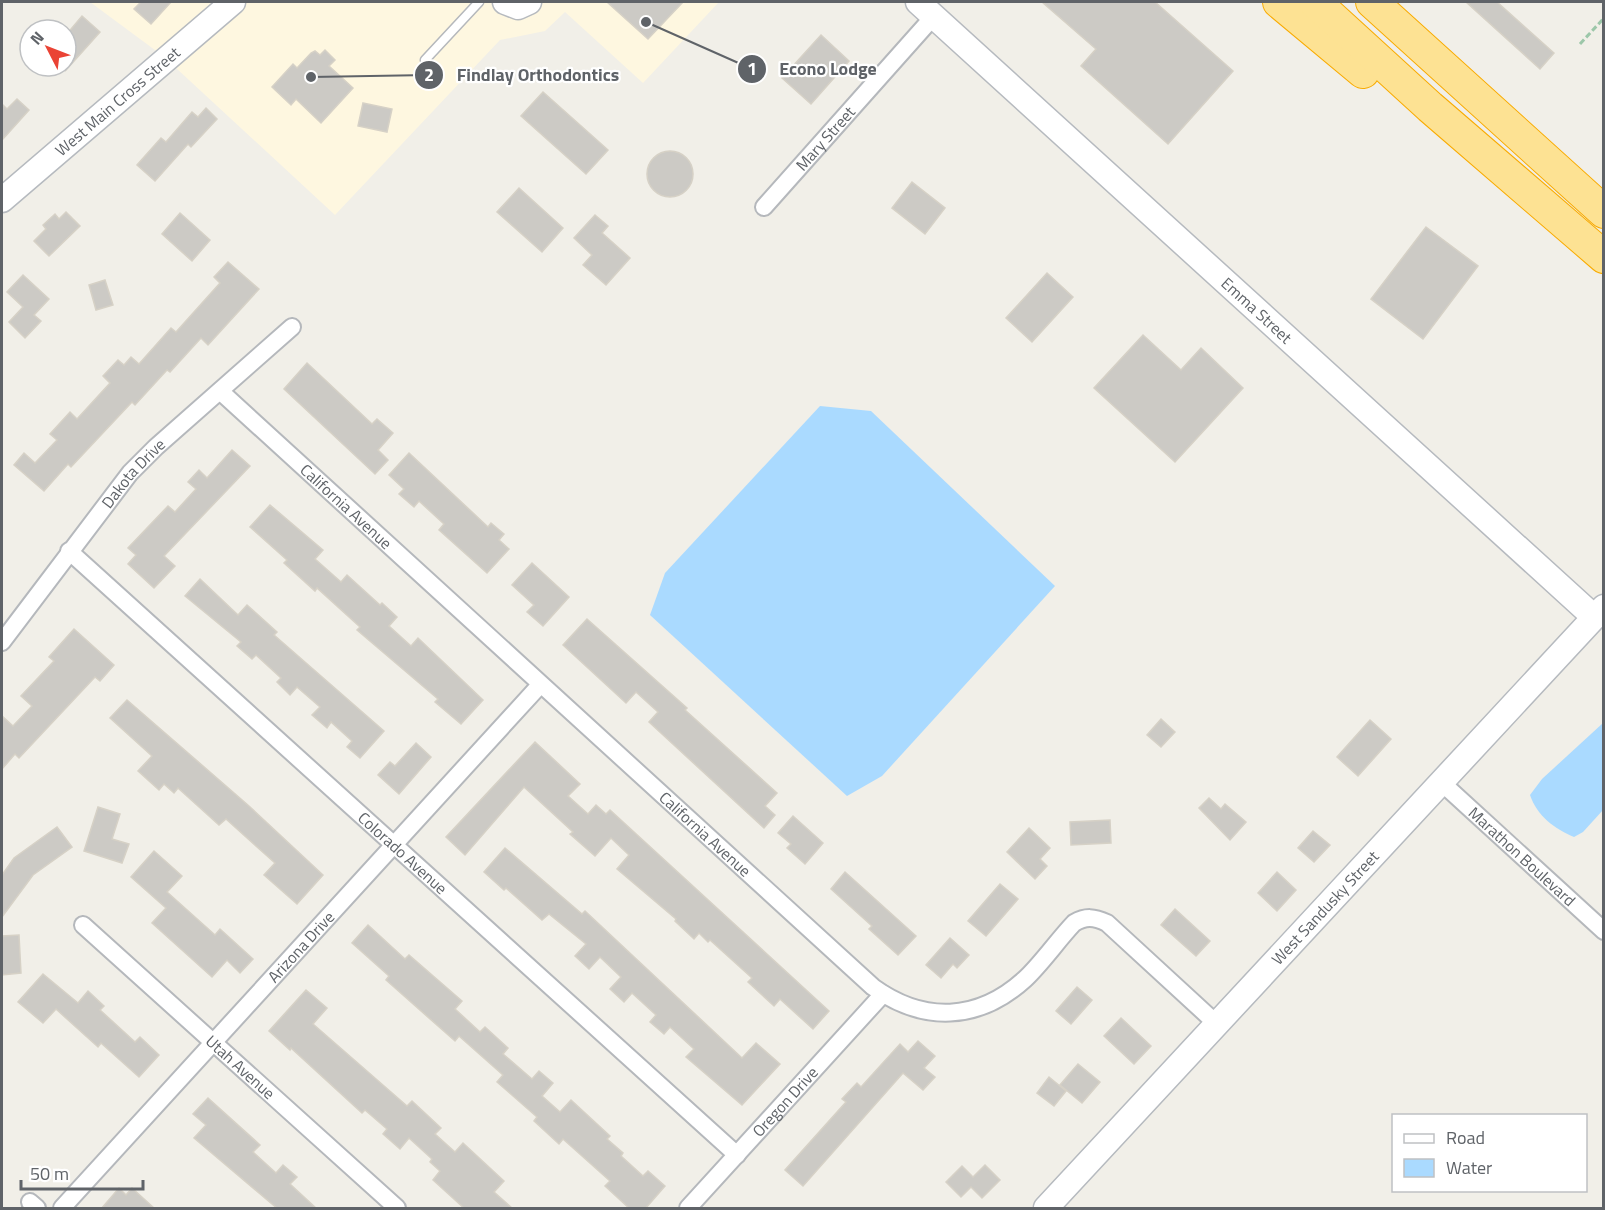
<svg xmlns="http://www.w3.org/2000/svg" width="1605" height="1210" font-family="'Titillium Web',sans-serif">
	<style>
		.commercial { fill: #fef7e0 }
		.water { fill: #aadaff }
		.building { fill: #cccac5; stroke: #d6d1c6; stroke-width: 1.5 }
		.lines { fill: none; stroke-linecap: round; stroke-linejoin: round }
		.lane-casing { stroke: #b5b8bc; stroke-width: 11 }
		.street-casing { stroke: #b5b8bc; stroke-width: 20 }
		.secondary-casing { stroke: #b6babf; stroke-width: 27 }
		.highway-casing { stroke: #f9ab00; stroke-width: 34 }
		.path { stroke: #9cc7a9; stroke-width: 3; stroke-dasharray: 6 3; stroke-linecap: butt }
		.lane { stroke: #fff; stroke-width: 8 }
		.street { stroke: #fff; stroke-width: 16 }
		.secondary { stroke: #fff; stroke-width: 24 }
		.highway { stroke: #fde293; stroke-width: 32 }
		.labels { text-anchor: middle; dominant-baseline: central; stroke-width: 4.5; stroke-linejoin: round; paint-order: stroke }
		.street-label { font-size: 16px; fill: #5f6368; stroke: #fff }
		.leader { fill: none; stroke: #5f6368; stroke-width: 2 }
		.callout-dot { fill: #5f6368; stroke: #fff; stroke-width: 2 }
		.mark-label { font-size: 18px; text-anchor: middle; font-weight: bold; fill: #fff }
		.callout-label { font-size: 18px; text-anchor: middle; font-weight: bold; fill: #5f6368; stroke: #fff; stroke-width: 4.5; stroke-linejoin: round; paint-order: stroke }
	</style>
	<rect width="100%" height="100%" fill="#f1efe8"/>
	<polygon class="commercial" points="90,2 719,2 643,83 565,12 545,31 500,40 335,215 163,56"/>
	<g class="water">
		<polygon points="820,406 871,411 1055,586 882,776 847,796 650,615 665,573"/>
		<path d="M1603,723V810L1583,832L1574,837C1555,829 1537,816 1530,795L1542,779Z"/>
	</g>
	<g class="building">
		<polygon points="141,2 171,2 151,24 134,9"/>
		<polygon points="607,2 683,2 648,39"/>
		<polygon points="1042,2 1155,2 1233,71 1168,144 1081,66 1096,49"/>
		<polygon points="1466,2 1497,2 1554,53 1540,69"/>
		<polygon points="82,16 100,32 66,70 66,35"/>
		<polygon points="821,35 849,61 811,104 782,78"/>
		<polygon points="325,50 335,60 329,66 353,88 321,123 296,99 291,105 272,87 293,64 297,68 311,53 315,51 320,55"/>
		<polygon points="543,92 608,150 586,174 521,116"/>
		<polygon points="17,99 29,110 2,140 2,104 7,109"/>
		<polygon points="363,103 392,109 387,132 358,126"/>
		<polygon points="206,108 217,119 191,147 188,144 155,181 137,165 161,138 166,142 192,112 198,117"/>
		<circle cx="670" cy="174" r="23"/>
		<polygon points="912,182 945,208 925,234 892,208"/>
		<polygon points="519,188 563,228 542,252 497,212"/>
		<polygon points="66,212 80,226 49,256 34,241 46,229 43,225 55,214 59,219"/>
		<polygon points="180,213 210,240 192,261 162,234"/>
		<polygon points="595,215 608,226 602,233 630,258 606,285 583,265 592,255 574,238"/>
		<polygon points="1426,227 1478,266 1423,339 1371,299"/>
		<polygon points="228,262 259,289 208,345 201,338 170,372 167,370 135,405 132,402 71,467 68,464 44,491 14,465 24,453 35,463 57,440 50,434 70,412 77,419 110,383 103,376 118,360 124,365 131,357 139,364 171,328 176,332 220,283 214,277"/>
		<polygon points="1047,273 1073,297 1032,342 1006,318"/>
		<polygon points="23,275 49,299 34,315 41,321 25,338 9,322 23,307 7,292"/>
		<polygon points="105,280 113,305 96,310 89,285"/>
		<polygon points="1143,335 1181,370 1201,348 1243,388 1175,462 1094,388"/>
		<polygon points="307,363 372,424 377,419 393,433 378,450 388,460 375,474 284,389"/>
		<polygon points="232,450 250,466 164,556 175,566 154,588 128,564 136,555 128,548 168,506 175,512 196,489 188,482 199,470 207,478"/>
		<polygon points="409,453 488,527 491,523 504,534 499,540 509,549 487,573 439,530 444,524 419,501 414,507 399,494 404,489 389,475"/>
		<polygon points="270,505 323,550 315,559 341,582 347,575 380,605 382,603 397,617 389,626 411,646 418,638 483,700 461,724 435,702 438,699 357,630 360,627 317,588 315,591 284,563 287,560 250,527"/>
		<polygon points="532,563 569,597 543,626 527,612 534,605 512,585"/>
		<polygon points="200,579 238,615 247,605 277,632 274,635 384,731 360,758 347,747 352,741 331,722 327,728 312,715 320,707 297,687 290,695 277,682 281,678 256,655 252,659 237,646 241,642 185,596"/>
		<polygon points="587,619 687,708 685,710 777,793 765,806 775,815 764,828 649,722 658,712 636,692 626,703 563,645"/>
		<polygon points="74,629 114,665 100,681 95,677 19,758 15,754 2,769 2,716 13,726 32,706 21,696 54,661 49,657"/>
		<polygon points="127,700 249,806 323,875 297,904 264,875 275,863 226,819 219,825 178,788 174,793 164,784 159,790 138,771 152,756 110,718"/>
		<polygon points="1161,719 1175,732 1161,747 1147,735"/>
		<polygon points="1370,720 1391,739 1358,776 1337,757"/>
		<polygon points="535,742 580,784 568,796 588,814 596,805 606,814 610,810 829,1011 813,1029 780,999 774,1006 748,982 752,978 710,940 708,942 699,933 694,939 675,921 676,919 617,869 629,855 611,838 595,856 570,834 573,832 524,787 465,855 446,837"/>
		<polygon points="416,743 431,757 399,794 378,775 390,762 395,766"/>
		<polygon points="1209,798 1221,809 1225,804 1246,822 1230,840 1199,808"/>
		<polygon points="98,807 120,814 112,839 129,844 122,863 84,851"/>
		<polygon points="793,816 823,843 805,864 787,848 791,844 778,833"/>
		<polygon points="1110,820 1111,843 1071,845 1070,822"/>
		<polygon points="57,827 72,847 33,875 2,917 2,875 14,858"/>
		<polygon points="1029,828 1050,848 1040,859 1047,866 1035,879 1007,852"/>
		<polygon points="1313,831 1330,845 1314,862 1298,848"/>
		<polygon points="505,848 582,914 585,911 742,1058 756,1043 780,1064 742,1105 686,1057 694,1049 670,1027 664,1034 650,1022 656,1015 632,993 624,1002 610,989 621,977 600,957 589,969 575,956 586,944 549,914 542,920 506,888 504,890 484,872"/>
		<polygon points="154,851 182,876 167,892 215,935 220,929 253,959 240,973 227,960 212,977 152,923 166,908 131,877"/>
		<polygon points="845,872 916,936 898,955 869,929 872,926 831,889"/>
		<polygon points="1277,872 1296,890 1277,911 1258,893"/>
		<polygon points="1000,884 1018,899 986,936 968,921"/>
		<polygon points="1175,909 1210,941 1196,956 1161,925"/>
		<polygon points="368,925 405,959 409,955 462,1001 455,1009 480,1032 485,1027 508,1048 503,1054 532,1079 539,1071 553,1083 542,1096 560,1112 571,1100 610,1136 607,1139 623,1153 621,1156 643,1176 648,1171 665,1186 645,1209 630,1209 605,1186 610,1181 563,1139 559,1144 534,1121 537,1117 497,1082 503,1075 459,1036 455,1041 386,980 389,976 352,943"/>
		<polygon points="19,935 21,973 2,975 2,936"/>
		<polygon points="950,938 969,955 957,968 953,964 941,978 926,965"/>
		<polygon points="43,974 78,1003 88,991 104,1006 100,1010 135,1042 140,1037 159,1055 139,1077 101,1043 98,1047 56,1009 43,1023 18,1002"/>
		<polygon points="1077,987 1092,1000 1071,1024 1056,1011"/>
		<polygon points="306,990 327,1008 313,1024 407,1106 412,1101 441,1128 435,1134 455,1152 463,1143 504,1181 494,1192 513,1209 465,1209 433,1180 440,1171 430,1162 432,1159 409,1138 400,1149 383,1134 387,1129 365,1110 362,1113 291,1048 290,1050 269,1031"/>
		<polygon points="1121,1018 1151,1046 1134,1064 1104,1036"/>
		<polygon points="918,1041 935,1056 924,1068 935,1077 923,1090 903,1073 803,1186 785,1170 846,1102 842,1099 857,1083 861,1087 900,1044 908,1052"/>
		<polygon points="1078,1064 1100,1082 1082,1103 1060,1085"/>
		<polygon points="1049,1077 1066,1091 1054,1106 1037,1093"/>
		<polygon points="208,1098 260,1145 253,1152 276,1173 283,1165 297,1177 290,1184 317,1209 278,1209 194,1138 206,1125 193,1114"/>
		<polygon points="985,1165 1000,1180 982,1198 971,1187 961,1197 946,1182 962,1166 973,1177"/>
		<polygon points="119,1188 126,1195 132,1188 155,1209 101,1209"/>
	</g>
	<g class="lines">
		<g class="lane-casing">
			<polyline id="lane" points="425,60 479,2"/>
		</g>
		<g class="street-casing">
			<g id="street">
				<path id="s1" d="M764,207L934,16"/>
				<path id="s2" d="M220,391L873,987C923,1023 978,1022 1025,979C1042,963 1057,941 1074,923C1086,916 1094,917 1107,923L1218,1025"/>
				<path id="s3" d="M69,551L737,1155"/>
				<path id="s4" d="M2,642L130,473L156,447L292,327"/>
				<path id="s5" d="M1441,782L1604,931"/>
				<path id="s6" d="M83,925L397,1208"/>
				<polyline points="30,1202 37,1208"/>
				<path id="s7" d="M62,1208L540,685"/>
				<path id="s8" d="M688,1208L883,994"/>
			</g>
		</g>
		<g class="secondary-casing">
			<g id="secondary">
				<polyline points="505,2 518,7 529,2"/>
				<path id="s9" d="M918,2L1594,617"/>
				<path id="s10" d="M2,200L233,2"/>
				<path id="s11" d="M1046,1208L1604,607"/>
			</g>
		</g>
		<g class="highway-casing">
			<g id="highway">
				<polyline points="1279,2 1363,72"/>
				<polyline points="1315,2 1430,107 1604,257"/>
				<polyline points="1372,2 1604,212"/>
			</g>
		</g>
		<polyline class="path" points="1580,44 1604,18"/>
		<use href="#lane" class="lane"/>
		<use href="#street" class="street"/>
		<use href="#secondary" class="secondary"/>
		<use href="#highway" class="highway"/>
	</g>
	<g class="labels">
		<g class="street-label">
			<text stroke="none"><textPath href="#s10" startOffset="152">West Main Cross Street</textPath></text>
			<text stroke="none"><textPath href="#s1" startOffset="92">Mary Street</textPath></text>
			<text stroke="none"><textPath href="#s9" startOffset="458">Emma Street</textPath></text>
			<text stroke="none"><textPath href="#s4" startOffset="214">Dakota Drive</textPath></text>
			<text stroke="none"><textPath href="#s2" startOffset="171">California Avenue</textPath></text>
			<text stroke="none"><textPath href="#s2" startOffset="657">California Avenue</textPath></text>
			<text stroke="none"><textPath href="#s3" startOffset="450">Colorado Avenue</textPath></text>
			<text stroke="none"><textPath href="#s5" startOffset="110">Marathon Boulevard</textPath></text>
			<text stroke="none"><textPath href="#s11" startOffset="410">West Sandusky Street</textPath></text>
			<text stroke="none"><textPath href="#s7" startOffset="354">Arizona Drive</textPath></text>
			<text stroke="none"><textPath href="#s6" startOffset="212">Utah Avenue</textPath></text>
			<text stroke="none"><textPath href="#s8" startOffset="144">Oregon Drive</textPath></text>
		</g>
	</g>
	<path class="leader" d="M646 22L752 69M311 77L429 75"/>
	<g class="callout-dot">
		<circle cx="646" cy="22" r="6"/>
		<circle cx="311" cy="77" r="6"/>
		<circle cx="752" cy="69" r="15"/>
		<circle cx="429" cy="75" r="15"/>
	</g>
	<g class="mark-label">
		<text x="752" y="75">1</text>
		<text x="429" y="81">2</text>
	</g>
	<g class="callout-label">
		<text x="828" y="75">Econo Lodge</text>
		<text x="538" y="81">Findlay Orthodontics</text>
	</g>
	<rect width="1605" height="1210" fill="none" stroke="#5f6368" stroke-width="6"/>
	<rect x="1392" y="1114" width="195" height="78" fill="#ffffff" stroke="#bfc1c3" stroke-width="1.5"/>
	<rect x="1404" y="1134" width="30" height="9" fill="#ffffff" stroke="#bfc1c3" stroke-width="1.5"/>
	<text x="1446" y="1144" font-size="18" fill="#5f6368">Road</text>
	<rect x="1404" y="1159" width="30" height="18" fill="#aadaff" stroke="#bfc1c3" stroke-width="1.5"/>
	<text x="1446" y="1174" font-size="18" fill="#5f6368">Water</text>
	<g transform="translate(48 48) rotate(312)"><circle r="28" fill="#ffffff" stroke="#bfc1c3" stroke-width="1.5"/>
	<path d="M0-4.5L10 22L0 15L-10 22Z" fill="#ea4335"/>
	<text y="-9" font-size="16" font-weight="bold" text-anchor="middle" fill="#5f6368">N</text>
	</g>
	<path d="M21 1180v9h122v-9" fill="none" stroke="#5f6368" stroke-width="3"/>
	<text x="30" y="1180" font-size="18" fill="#5f6368" stroke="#ffffff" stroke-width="4.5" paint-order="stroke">50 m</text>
</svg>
